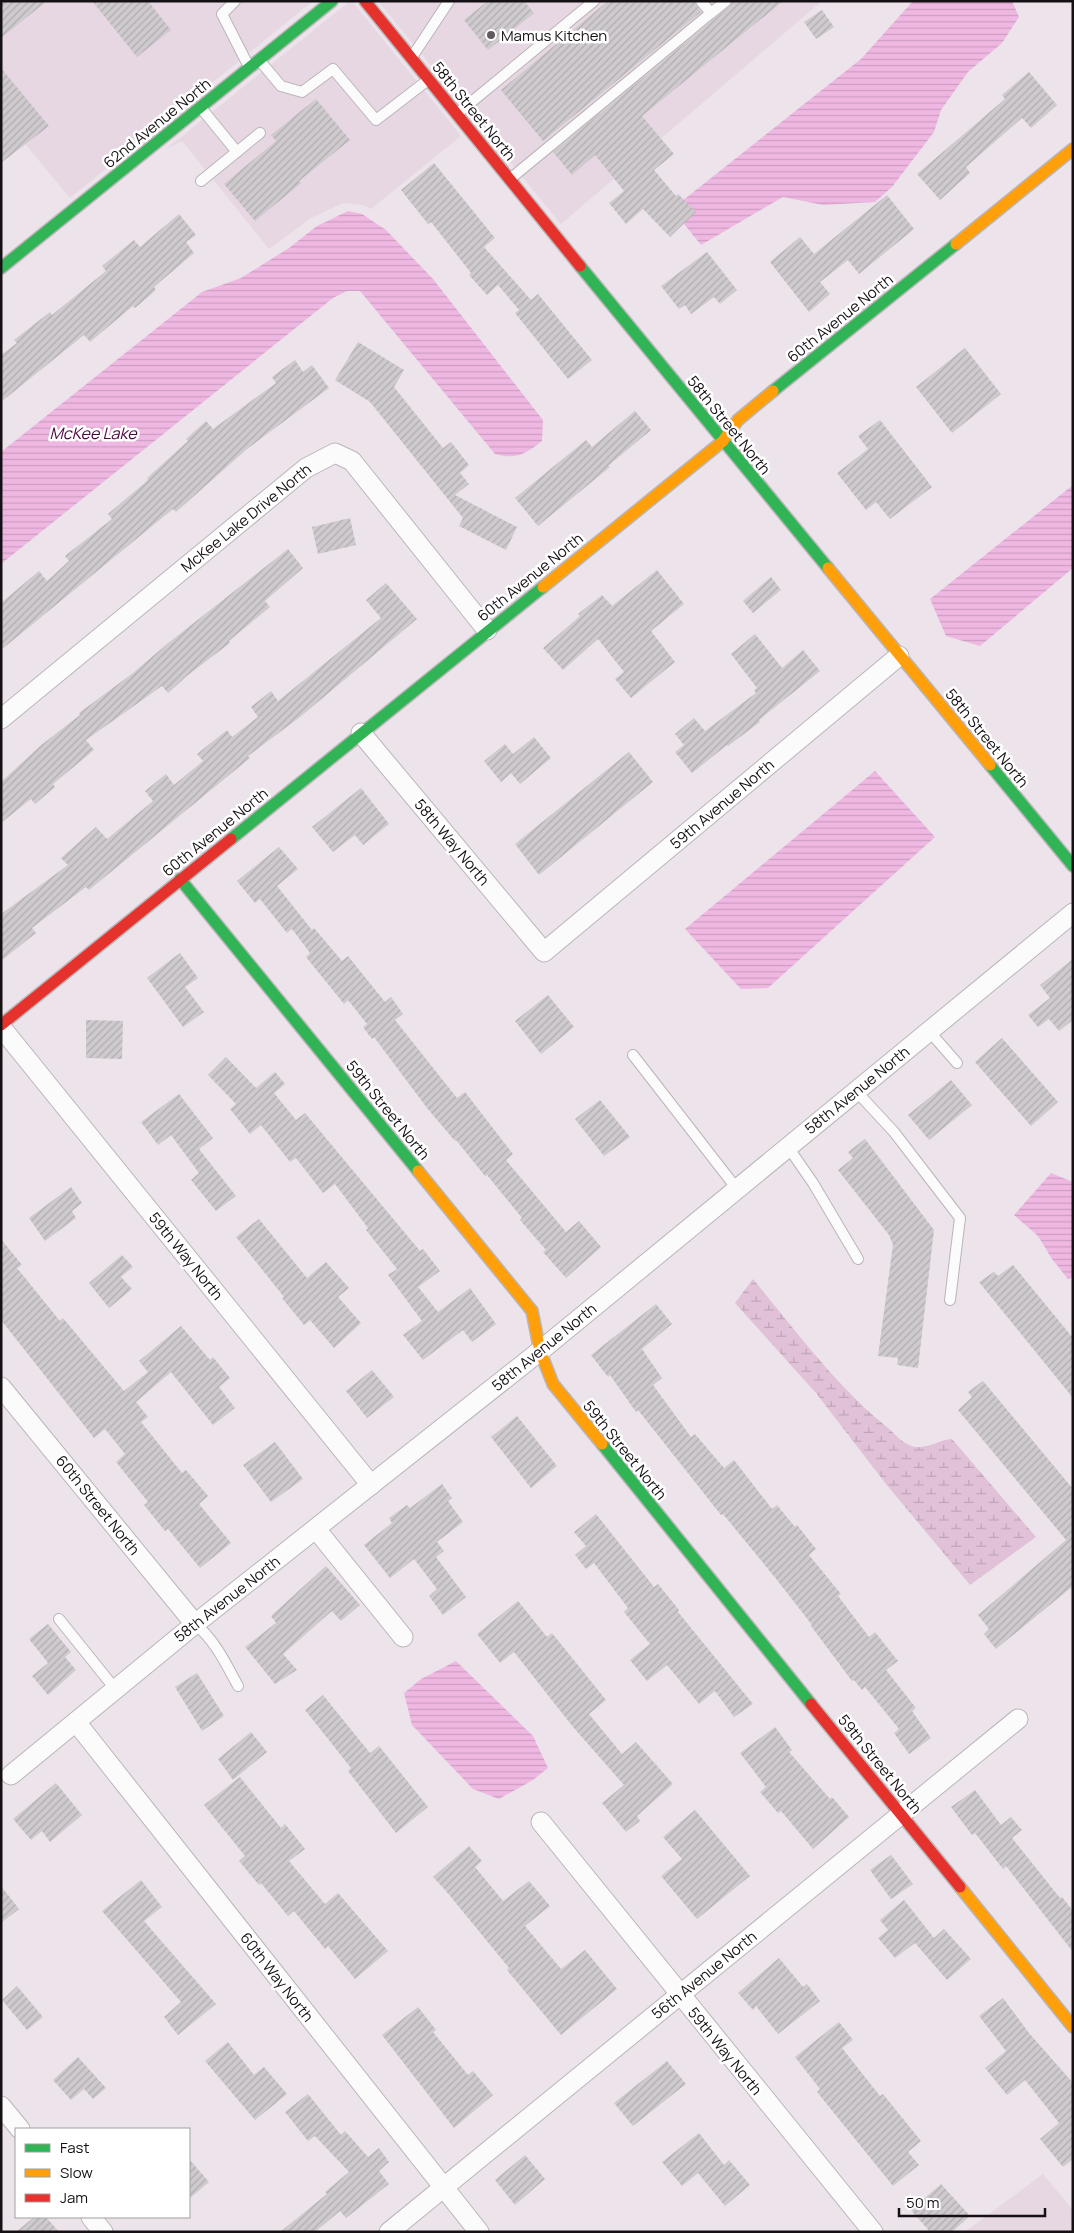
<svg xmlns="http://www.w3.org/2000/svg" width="1074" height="2233" font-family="Manrope,sans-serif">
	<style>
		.built { fill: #e6d7e2 }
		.wetland { fill: url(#wetland-marsh) }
		.water { fill: url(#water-rules) }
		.building { fill: url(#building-hatch) }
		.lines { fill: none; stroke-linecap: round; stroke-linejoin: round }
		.lane-casing { stroke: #bab5b9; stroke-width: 12 }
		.street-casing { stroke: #bab5b9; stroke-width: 21 }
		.fast-casing { stroke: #bab5b9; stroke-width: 14 }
		.slow-casing { stroke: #bab5b9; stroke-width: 14 }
		.jam-casing { stroke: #bab5b9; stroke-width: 14 }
		.lane { stroke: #fcfbfc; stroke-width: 10 }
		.street { stroke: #fcfbfc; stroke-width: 19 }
		.fast { stroke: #30b455; stroke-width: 11 }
		.slow { stroke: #ff9f0a; stroke-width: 11 }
		.jam { stroke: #e5322d; stroke-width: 11 }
		.poi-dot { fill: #605a5f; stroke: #fff; stroke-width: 2 }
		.labels { text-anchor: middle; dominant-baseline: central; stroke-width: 5; stroke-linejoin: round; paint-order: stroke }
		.poi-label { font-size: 15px; fill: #151014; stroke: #fff; text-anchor: start }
		.street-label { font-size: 15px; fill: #151014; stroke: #fff }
		.water-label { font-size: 16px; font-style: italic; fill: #49073f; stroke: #fff }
	</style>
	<defs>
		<pattern id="wetland-marsh" width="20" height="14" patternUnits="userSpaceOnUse" patternTransform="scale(1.25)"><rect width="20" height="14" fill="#e0c1d8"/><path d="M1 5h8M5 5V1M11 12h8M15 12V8" fill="none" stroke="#bfa5b8"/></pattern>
		<pattern id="water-rules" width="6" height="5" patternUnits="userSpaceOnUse" patternTransform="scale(1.25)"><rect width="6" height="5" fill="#efb8e2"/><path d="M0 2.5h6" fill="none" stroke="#cc9dc1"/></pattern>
		<pattern id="building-hatch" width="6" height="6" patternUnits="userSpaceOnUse" patternTransform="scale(1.25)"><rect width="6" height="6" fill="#cfcace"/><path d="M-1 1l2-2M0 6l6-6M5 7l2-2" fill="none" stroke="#b1acb0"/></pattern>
	</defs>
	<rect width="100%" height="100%" fill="#ece4ea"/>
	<g class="built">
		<polygon points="1,1 313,1 70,198 1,115"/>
		<polygon points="350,1 352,1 461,136 371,209 363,205 343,203 311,218 269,249 182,141 165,150"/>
		<polygon points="378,1 822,1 561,224"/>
		<polygon points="1043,2174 1073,2210 1073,2232 965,2232"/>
	</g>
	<path class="wetland" d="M753,1279C796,1331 836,1386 888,1428C894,1433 901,1442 909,1445C924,1452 937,1440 952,1439L1036,1537L970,1585L886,1484L816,1393L735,1303Z"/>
	<g class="water">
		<polygon points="913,1 1012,1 1019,17 1002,43 968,72 941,110 934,132 892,187 875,202 823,205 783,197 701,245 672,209 861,59"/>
		<path d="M348,211L362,214L386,230L433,279L543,420L542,441C525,454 517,460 495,454L360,291H347L333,298L1,564V452L202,292L241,278L289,248L317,226Z"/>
		<polygon points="1073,485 1073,568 980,646 946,636 930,599"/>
		<polygon points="875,771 935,837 768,988 741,989 685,929"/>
		<polygon points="1051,1173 1073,1182 1073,1277 1068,1279 1052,1259 1038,1236 1014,1215"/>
		<polygon points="456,1661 533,1736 548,1768 533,1780 499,1799 473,1789 412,1725 404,1693 421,1679"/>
	</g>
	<g class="building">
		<polygon points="1,1 47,1 1,38"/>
		<polygon points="92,1 148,1 171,30 137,57"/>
		<polygon points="488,1 524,1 534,13 488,50 464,20"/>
		<polygon points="608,1 694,1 701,12 543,141 501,90"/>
		<polygon points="733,1 783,1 642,116 674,154 654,170 676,196 678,194 696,212 670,237 643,209 626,224 609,203 624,191 595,155 572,175 553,152 730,6"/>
		<polygon points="822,10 834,27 816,39 804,22"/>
		<polygon points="1,68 49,126 1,163"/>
		<polygon points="1029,72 1057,105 1031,128 1022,118 966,167 970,173 940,200 917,174 1005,99 1002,95"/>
		<polygon points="316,99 350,140 299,181 301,183 255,221 224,184 276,141 271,135"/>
		<polygon points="434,163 495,238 484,247 531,300 538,294 592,360 568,379 515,313 519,310 498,285 487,295 469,275 471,273 431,222 428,224 401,190"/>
		<polygon points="887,195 914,229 859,274 848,260 820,282 830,294 809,312 770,262 800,237 814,254"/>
		<polygon points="179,214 196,235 186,242 194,253 154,287 156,290 135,308 133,306 90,342 84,335 1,402 1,355 17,343 14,340 50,312 52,315 106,271 102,266 134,240 140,247"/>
		<polygon points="707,252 737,290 720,304 714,297 691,314 685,305 679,309 661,286"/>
		<polygon points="358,342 404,370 394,387 443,448 451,442 469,465 460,473 469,484 455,495 517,527 506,550 459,526 463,518 370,402 335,380"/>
		<polygon points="965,348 1001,394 952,433 916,387"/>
		<polygon points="295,360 303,372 312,365 329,388 247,449 176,512 173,509 1,650 1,603 39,571 47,581 69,561 65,556 112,519 108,514 148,480 147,478 188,441 186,439 206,421 213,429 276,383 272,377"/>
		<polygon points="635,411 651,430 608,466 610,467 538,526 515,498 586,440 592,447"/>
		<polygon points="880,420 932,487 890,519 876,502 866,510 837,473 868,449 858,436"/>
		<polygon points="350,518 356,545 318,554 312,527"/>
		<polygon points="288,549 303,568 265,601 270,607 229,641 230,643 188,675 168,693 162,686 86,740 94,750 53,784 55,787 35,804 31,799 1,823 1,782 40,746 80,715 79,713 133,673 167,644"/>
		<polygon points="657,570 684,604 651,631 675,662 631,698 615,679 624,672 598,639 563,670 543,648 580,616 578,614 602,595 612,606"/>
		<polygon points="771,577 781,590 753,613 743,601"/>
		<polygon points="386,583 417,619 300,717 248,756 250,758 89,890 86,887 32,928 36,933 1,961 1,914 68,865 61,858 96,827 107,839 153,801 145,791 166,774 174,785 203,761 197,754 227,730 232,737 258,717 251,707 271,691 278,701 381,618 366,600"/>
		<polygon points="755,634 782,668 803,650 820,671 759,720 760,722 728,746 727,745 692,773 675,752 684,745 675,734 694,718 705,731 756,693 754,690 757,688 731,654"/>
		<polygon points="534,737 551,758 520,784 511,773 501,782 484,761 505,744 513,754"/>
		<polygon points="629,752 653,782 539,875 515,844"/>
		<polygon points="361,788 389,824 363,845 355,835 333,852 312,827"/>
		<polygon points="279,847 298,869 277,886 312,930 314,928 342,961 348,956 385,1002 391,997 403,1014 395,1020 457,1098 465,1092 513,1154 506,1160 566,1232 579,1221 601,1247 566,1278 543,1252 546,1250 520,1220 522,1218 487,1175 485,1176 456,1140 455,1141 427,1108 374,1037 372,1039 363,1027 367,1024 348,1000 344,1004 306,957 310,953 292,929 287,933 260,899 255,903 237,881"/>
		<polygon points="180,953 198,978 185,987 204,1012 183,1027 147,978"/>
		<polygon points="1073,959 1073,1020 1059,1031 1049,1019 1038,1027 1028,1015 1050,998 1040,985"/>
		<polygon points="548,995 574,1027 541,1054 515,1021"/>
		<polygon points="86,1020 123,1021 122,1059 86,1058"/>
		<polygon points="1002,1038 1058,1102 1031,1126 975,1062"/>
		<polygon points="226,1057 256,1088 275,1072 285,1084 274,1093 296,1120 305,1113 420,1251 423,1249 440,1271 418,1287 438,1312 470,1288 496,1324 472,1342 463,1330 423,1360 403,1335 422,1321 388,1275 397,1269 366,1230 368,1228 335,1184 323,1193 296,1158 290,1162 261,1125 250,1134 230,1109 236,1104 208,1075"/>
		<polygon points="951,1080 972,1105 929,1140 908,1115"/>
		<polygon points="179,1094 213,1138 199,1149 236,1196 216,1211 191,1180 199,1173 171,1135 158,1145 141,1122"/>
		<polygon points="600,1100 630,1137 604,1156 575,1119"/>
		<polygon points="865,1139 934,1230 918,1368 897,1365 898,1358 878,1356 893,1245 889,1235 838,1170 853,1158 848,1152"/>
		<polygon points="71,1187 82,1203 72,1211 76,1218 45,1241 29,1218"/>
		<polygon points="259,1219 307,1278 326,1262 349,1288 338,1297 361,1323 334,1348 310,1320 304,1325 282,1298 284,1297 236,1237"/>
		<polygon points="1,1239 22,1265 17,1268 60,1321 63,1318 124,1391 148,1372 139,1361 181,1326 210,1360 213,1357 230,1378 219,1387 235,1408 213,1425 171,1372 136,1402 148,1417 141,1422 182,1473 186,1470 208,1496 199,1504 231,1543 200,1568 168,1529 165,1531 144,1505 148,1502 116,1462 125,1454 105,1429 94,1438 1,1320"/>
		<polygon points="122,1255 133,1267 121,1277 132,1289 109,1308 89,1283"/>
		<polygon points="1013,1265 1073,1338 1073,1398 979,1282 994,1272 998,1276"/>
		<polygon points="656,1304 672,1324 642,1349 662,1378 653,1385 691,1437 695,1434 724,1468 734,1460 772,1509 777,1505 795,1527 797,1525 816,1549 809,1555 841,1594 838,1596 869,1637 875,1632 898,1661 886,1670 916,1708 912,1711 931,1738 909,1754 894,1733 899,1729 865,1687 862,1690 854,1680 852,1681 811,1626 812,1625 777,1580 723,1514 721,1515 638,1410 636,1412 610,1375 608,1377 591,1355"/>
		<polygon points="372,1370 394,1397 367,1418 346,1391"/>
		<polygon points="983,1381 1073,1489 1073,1586 996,1649 984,1634 989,1629 978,1615 1066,1540 958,1410 972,1397 968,1392"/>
		<polygon points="517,1416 557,1466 531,1488 491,1437"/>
		<polygon points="275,1442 303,1479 271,1502 243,1465"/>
		<polygon points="442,1484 452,1498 448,1501 463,1522 437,1542 444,1551 436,1557 466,1597 443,1615 429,1596 437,1589 414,1559 390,1578 364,1545 392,1523 389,1518 407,1505 410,1508"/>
		<polygon points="596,1514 654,1587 658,1584 679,1610 678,1612 753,1704 734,1717 715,1691 699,1704 667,1665 647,1681 630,1660 650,1644 624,1612 628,1608 594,1563 586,1569 575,1555 586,1546 574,1532"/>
		<polygon points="326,1566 360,1605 341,1621 332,1611 283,1654 297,1670 275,1684 245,1647 276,1623 271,1616"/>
		<polygon points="518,1601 547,1637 552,1633 606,1700 589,1714 622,1754 636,1742 673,1784 637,1816 640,1821 626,1832 602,1803 624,1785 573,1727 514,1652 500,1663 477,1634"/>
		<polygon points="48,1624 71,1652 65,1657 76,1670 48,1695 32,1676 48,1663 29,1639"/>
		<polygon points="197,1673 224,1716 202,1731 175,1687"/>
		<polygon points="323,1695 370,1753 379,1746 428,1807 396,1833 348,1771 351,1768 305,1710"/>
		<polygon points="775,1727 792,1750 789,1752 830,1799 832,1797 849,1817 813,1849 781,1811 778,1813 760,1792 766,1787 740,1753"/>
		<polygon points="251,1732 267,1752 233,1780 218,1759"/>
		<polygon points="240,1777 281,1828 285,1824 305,1849 289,1861 325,1904 338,1893 388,1951 355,1979 328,1946 325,1949 294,1911 288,1916 261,1883 259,1885 239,1861 245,1856 204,1805"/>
		<polygon points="56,1783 82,1815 50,1842 42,1831 31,1840 13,1819"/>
		<polygon points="975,1790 1001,1825 1011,1817 1022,1830 1012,1838 1060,1898 1062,1897 1073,1911 1073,1952 1006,1866 1003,1869 975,1833 972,1835 951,1807"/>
		<polygon points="695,1810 750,1876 697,1919 661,1876 682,1859 663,1837"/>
		<polygon points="469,1846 482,1861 475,1867 503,1901 529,1881 550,1906 525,1926 561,1969 585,1950 617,1989 561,2035 507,1970 509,1968 446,1891 433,1877"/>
		<polygon points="891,1855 913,1884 891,1899 870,1870"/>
		<polygon points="141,1880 162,1907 144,1921 216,2004 178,2035 164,2017 181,2002 102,1911"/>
		<polygon points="1,1886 19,1909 1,1923"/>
		<polygon points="904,1900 934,1938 944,1929 971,1959 947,1980 915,1943 895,1958 878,1938 888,1930 880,1920"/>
		<polygon points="779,1958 803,1987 807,1984 820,2001 778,2034 756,2006 753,2010 738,1993"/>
		<polygon points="17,1986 43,2017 27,2030 2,2000"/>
		<polygon points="1003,1998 1029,2033 1073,2083 1073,2159 1063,2167 1040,2139 1059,2123 1025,2080 1007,2095 985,2068 1006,2051 979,2016"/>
		<polygon points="418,2007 436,2030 433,2032 468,2075 473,2071 493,2095 454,2128 382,2035"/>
		<polygon points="839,2022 853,2040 842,2048 880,2096 883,2094 921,2141 908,2152 919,2165 893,2186 817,2092 820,2089 795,2057"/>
		<polygon points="228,2042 254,2075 264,2067 287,2094 255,2120 205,2061"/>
		<polygon points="78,2057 106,2088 93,2099 84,2089 71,2100 53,2080"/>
		<polygon points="667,2061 686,2084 633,2126 614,2103"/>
		<polygon points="308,2094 341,2135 345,2131 368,2157 379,2148 389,2162 379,2171 389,2184 346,2218 340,2211 315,2232 280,2232 327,2194 325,2192 349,2172 315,2136 308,2141 285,2112"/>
		<polygon points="699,2133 724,2165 729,2160 750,2185 725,2206 698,2173 682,2186 662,2162"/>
		<polygon points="525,2155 545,2179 515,2205 495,2180"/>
		<polygon points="189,2159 209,2182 189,2199"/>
		<polygon points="941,2184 970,2216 952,2232 930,2232 911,2210"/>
		<polygon points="34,2217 46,2217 59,2232 16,2232"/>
	</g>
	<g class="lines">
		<g class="lane-casing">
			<g id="lane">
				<polyline points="235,1 222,14 249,67"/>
				<polyline points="711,13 726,1"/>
				<polyline points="412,57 449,1"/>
				<polyline points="260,61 281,86 302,92 333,69 376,120 428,80"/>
				<polyline points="201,108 237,152"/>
				<polyline points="458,113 594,1"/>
				<polyline points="510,179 711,13 701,1"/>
				<polyline points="201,181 260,133"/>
				<polyline points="929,1031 957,1063"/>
				<polyline points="633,1055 737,1189"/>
				<polyline points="856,1091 894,1132 960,1218 950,1300"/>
				<polyline points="788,1147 813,1183 858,1259"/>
				<polyline points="59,1619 116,1690"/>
				<path d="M195,1624C215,1640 226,1664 238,1686"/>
			</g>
		</g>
		<g class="street-casing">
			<g id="street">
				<polyline points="1,719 306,468 335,453 352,461 487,630"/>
				<polyline points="361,733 544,952 899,656"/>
				<polyline points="1,1027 371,1485"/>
				<polyline points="1,1387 195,1624"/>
				<polyline points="316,1529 403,1637"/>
				<polyline points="76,1722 479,2232"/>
				<polyline points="11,1775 195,1624 540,1351 1073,913"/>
				<polyline points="541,1822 873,2232"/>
				<polyline points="1,2106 20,2129"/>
				<polyline points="91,2217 103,2232"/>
				<polyline points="389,2232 1018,1719"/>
			</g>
		</g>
		<g class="fast-casing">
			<g id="fast">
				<polyline points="580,266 828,568"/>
				<polyline points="1,268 332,1"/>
				<polyline points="773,391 956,244"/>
				<polyline points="990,765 1073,866"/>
				<polyline points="231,839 543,587"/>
				<polyline points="180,879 418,1171"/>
				<polyline points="602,1444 811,1704"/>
			</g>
		</g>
		<g class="slow-casing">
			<g id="slow">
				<polyline points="956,244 1073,149"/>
				<polyline points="828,568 990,765"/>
				<polyline points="543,587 723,441 738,420 773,391"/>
				<polyline points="418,1171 532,1311 540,1351 553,1384 602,1444"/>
				<polyline points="960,1887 1073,2027"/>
			</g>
		</g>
		<g class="jam-casing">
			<g id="jam">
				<polyline points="365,1 580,266"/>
				<polyline points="1,1025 231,839"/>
				<polyline points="811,1704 960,1887"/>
			</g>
		</g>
		<use href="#lane" class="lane"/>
		<use href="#street" class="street"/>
		<use href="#fast" class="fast"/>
		<use href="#slow" class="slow"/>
		<use href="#jam" class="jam"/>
	</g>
	<circle class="poi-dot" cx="491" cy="35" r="5"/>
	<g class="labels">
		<g class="poi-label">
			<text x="501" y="35">Mamus Kitchen</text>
		</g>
		<g class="street-label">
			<text transform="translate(474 111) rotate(51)">58th Street North</text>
			<text transform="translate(157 123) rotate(-39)">62nd Avenue North</text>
			<text transform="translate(840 318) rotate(-39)">60th Avenue North</text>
			<text transform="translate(729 425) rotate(51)">58th Street North</text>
			<text transform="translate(246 518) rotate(-39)">McKee Lake Drive North</text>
			<text transform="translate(530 577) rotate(-39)">60th Avenue North</text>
			<text transform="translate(987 738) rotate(51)">58th Street North</text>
			<text transform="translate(722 804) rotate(-40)">59th Avenue North</text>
			<text transform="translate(215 832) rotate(-39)">60th Avenue North</text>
			<text transform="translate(452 842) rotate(50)">58th Way North</text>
			<text transform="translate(857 1090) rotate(-39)">58th Avenue North</text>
			<text transform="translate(388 1110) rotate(51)">59th Street North</text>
			<text transform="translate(186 1256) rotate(51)">59th Way North</text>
			<text transform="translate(544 1347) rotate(-39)">58th Avenue North</text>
			<text transform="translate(625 1450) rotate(51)">59th Street North</text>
			<text transform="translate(98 1505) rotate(51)">60th Street North</text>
			<text transform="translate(227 1599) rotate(-38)">58th Avenue North</text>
			<text transform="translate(880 1764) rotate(51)">59th Street North</text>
			<text transform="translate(704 1975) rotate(-39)">56th Avenue North</text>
			<text transform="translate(277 1977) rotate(52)">60th Way North</text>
			<text transform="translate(725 2051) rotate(51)">59th Way North</text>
		</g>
		<g class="water-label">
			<text x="93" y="433">McKee Lake</text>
		</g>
	</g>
	<rect width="1074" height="2233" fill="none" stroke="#151014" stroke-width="5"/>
	<rect x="15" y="2128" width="175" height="90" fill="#ffffff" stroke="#a19fa1"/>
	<rect x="25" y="2144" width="25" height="8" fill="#30b455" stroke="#a19fa1"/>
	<text x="60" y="2153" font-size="15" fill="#151014">Fast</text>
	<rect x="25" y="2169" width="25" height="8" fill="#ff9f0a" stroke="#a19fa1"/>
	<text x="60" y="2178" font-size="15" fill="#151014">Slow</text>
	<rect x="25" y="2194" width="25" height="8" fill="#e5322d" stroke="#a19fa1"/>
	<text x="60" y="2203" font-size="15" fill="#151014">Jam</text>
	<path d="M899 2208v8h146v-8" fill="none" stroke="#151014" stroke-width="2.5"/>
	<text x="906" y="2208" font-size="15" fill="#151014" stroke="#ffffff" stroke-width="4" paint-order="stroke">50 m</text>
</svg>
